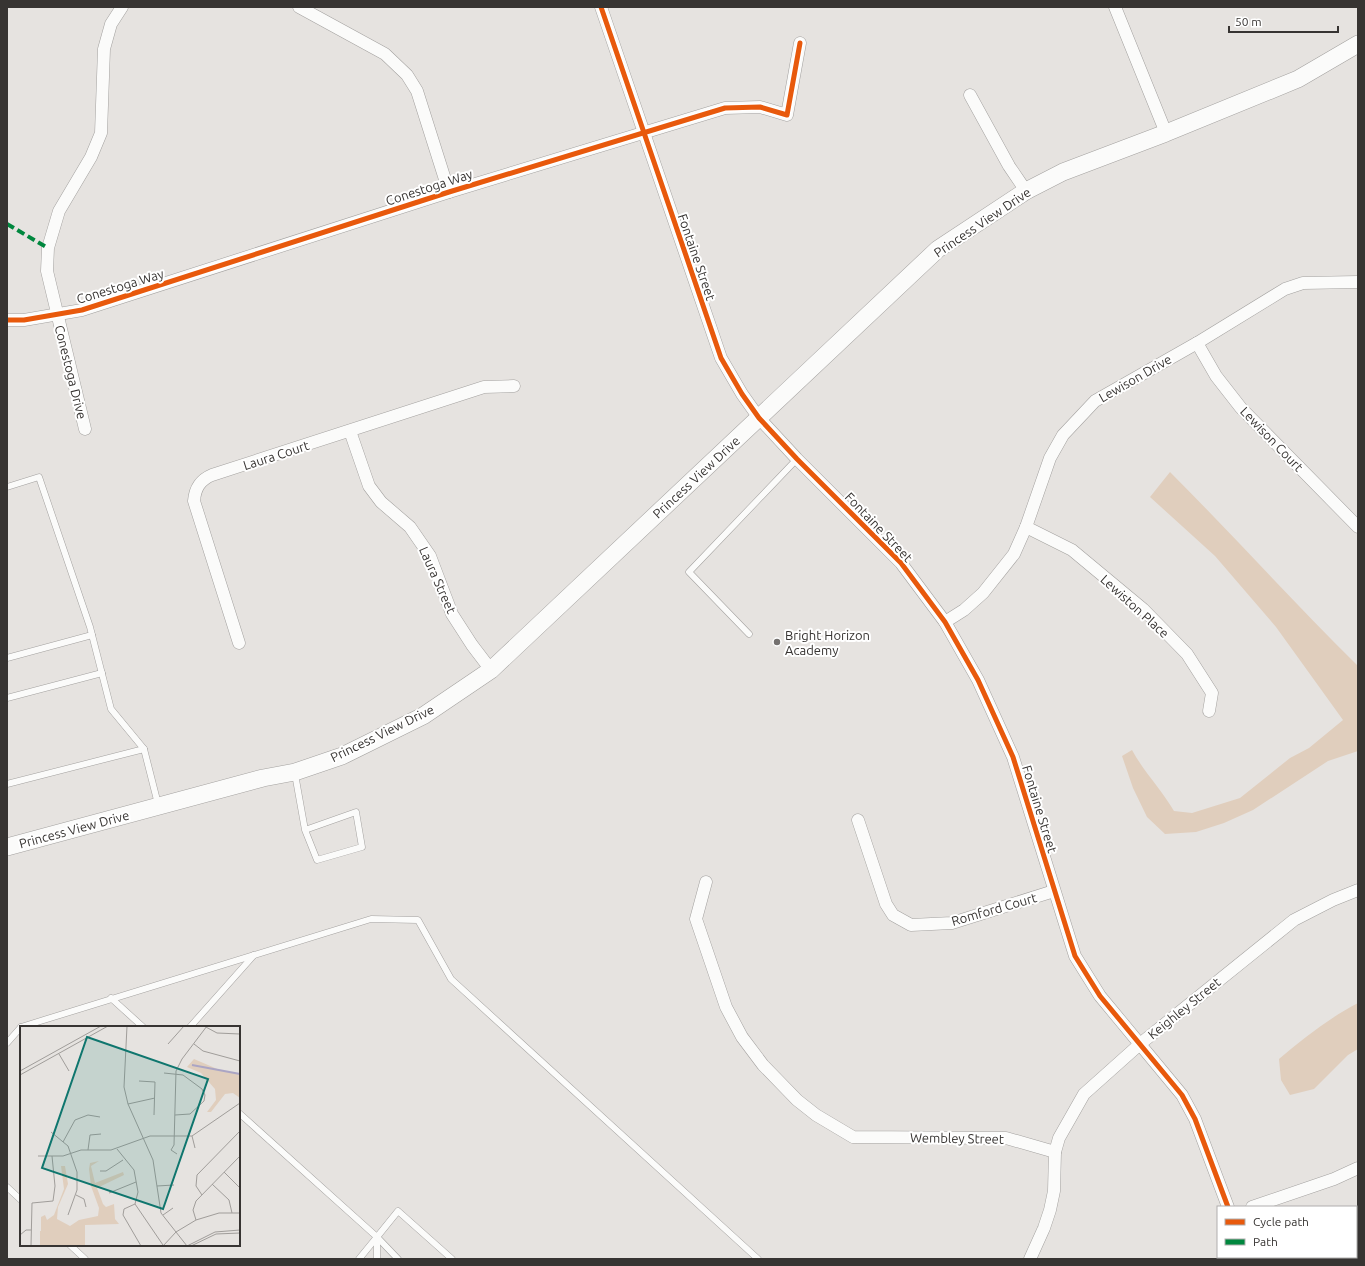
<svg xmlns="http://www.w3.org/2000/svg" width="1365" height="1266" font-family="Ubuntu,sans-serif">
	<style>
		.green { fill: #e0cebd }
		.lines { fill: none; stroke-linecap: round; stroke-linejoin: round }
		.service-casing { stroke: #a3a19f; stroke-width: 7 }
		.minor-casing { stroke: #a3a19f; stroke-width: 13 }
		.secondary-casing { stroke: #a3a19f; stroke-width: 18 }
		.service { stroke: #fbfbfa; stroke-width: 6 }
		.minor { stroke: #fbfbfa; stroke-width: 12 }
		.secondary { stroke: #fbfbfa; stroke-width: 17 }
		.quiet { stroke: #00873e; stroke-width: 4; stroke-dasharray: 8 4; stroke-linecap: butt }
		.cycleway-casing { stroke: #fff; stroke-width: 8 }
		.cycleway { stroke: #e8590c; stroke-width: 5 }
		.poi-dot { fill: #74716f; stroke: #fff; stroke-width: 1.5 }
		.labels { text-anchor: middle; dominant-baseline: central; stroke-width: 4; stroke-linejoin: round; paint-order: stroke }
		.street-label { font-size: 13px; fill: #373432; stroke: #fff }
		.poi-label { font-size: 13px; fill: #373432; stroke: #fff; text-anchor: start }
		.inset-river { fill: none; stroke: #aba5c4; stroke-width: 2 }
		.inset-road { fill: none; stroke: #a09d9a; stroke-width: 1 }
		.view { fill: #0f766e; fill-opacity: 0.15; stroke: #0f766e; stroke-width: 2 }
		.inset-edge { fill: none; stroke: #373432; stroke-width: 2 }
	</style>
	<rect width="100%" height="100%" fill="#e6e3e0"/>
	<g class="green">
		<path d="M1170,472C1234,536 1294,603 1358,666V751L1328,761L1253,810L1224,823L1196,832L1165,834L1147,817L1133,788L1122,756L1132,750C1144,772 1161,789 1174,811L1192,813L1240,798L1290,758L1309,748L1343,720L1276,627L1215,556L1150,497Z"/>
		<path d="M1358,1003V1049L1348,1055L1314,1089L1290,1095L1281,1080L1279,1059C1304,1038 1329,1018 1358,1003Z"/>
	</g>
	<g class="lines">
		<g class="service-casing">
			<g id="service">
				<polyline points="7,487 39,477 90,627 111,709 144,749"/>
				<polyline points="749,634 689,572 797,459"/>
				<polyline points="7,658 92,635"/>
				<polyline points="7,698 102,673"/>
				<polyline points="295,774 305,830 356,812 362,847 317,860 305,830"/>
				<polyline points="7,784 144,749 158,804"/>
				<polyline points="111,998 143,1027"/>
				<polyline points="21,1027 371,919 418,920 451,979 758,1259"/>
				<polyline points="190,1027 254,955"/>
				<polyline points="7,1043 21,1027"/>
				<polyline points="239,1113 377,1237 359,1259"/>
				<polyline points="7,1187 21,1200"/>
				<polyline points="377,1237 398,1259"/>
				<polyline points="70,1245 85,1259"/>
				<polyline points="377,1259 377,1237 398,1211 452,1259"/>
			</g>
		</g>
		<g class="minor-casing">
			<g id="minor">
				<polyline points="299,7 385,54 407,75 417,91 449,192"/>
				<polyline points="601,7 721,358 742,394 759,418 797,459 901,563 945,622 978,680 1013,757 1075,956 1100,996 1182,1095 1195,1119 1228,1207"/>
				<polyline points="1115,7 1166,133"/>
				<polyline points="970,95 1009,166 1026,191"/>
				<polyline points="7,320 24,320 82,310 449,192 725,108 760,107 787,115 800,43"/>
				<polyline points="1197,343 1216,376 1241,408 1358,527"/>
				<polyline points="85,429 47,271 48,248 59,211 91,157 101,133 104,49 111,24 122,7"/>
				<polyline points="350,431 369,486 381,502 410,527 430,556 452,614 472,645 491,670"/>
				<polyline points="1026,527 1072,550 1143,609 1187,654 1212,693 1209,711"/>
				<polyline points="945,622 964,610 983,593 1014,554 1026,527 1050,458 1063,435 1095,401 1197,343 1285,289 1303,283 1358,282"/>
				<path d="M239,643L194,501C195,488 200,480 212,475L484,387L514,386"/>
				<polyline points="858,820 886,904 893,915 911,925 952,923 1054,891"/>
				<polyline points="706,882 696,919 726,1007 742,1037 763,1065 797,1100 816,1115 853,1137 1006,1138 1055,1152"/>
				<polyline points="1252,1207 1334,1179 1358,1168"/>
				<polyline points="1244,1257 1245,1259"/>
				<polyline points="1030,1259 1044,1228 1050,1210 1054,1191 1055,1152 1059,1138 1084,1094 1140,1044 1294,920 1333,900 1358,890"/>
			</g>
		</g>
		<g class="secondary-casing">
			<polyline id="secondary" points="7,847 263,778 295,772 342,756 423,716 491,670 938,249 1026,191 1063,172 1166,133 1298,79 1358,44"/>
		</g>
		<use href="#service" class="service"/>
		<use href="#minor" class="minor"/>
		<use href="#secondary" class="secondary"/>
		<polyline class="quiet" points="7,224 48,248"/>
		<g class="cycleway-casing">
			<g id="cycleway">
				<polyline points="601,7 721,358 742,394 759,418 797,459 901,563 945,622 978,680 1013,757 1075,956 1100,996 1182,1095 1195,1119 1228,1207"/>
				<polyline points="7,320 24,320 82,310 449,192 725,108 760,107 787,115 800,43"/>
			</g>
		</g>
		<use href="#cycleway" class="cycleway"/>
	</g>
	<circle class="poi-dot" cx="777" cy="642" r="4"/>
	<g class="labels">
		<g class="street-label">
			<text transform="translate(429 187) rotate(-18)">Conestoga Way</text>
			<text transform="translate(982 222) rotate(-34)">Princess View Drive</text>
			<text transform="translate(697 257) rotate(71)">Fontaine Street</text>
			<text transform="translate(120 286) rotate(-17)">Conestoga Way</text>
			<text transform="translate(71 372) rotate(76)">Conestoga Drive</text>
			<text transform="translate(1135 378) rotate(-30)">Lewison Drive</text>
			<text transform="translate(1272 439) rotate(46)">Lewison Court</text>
			<text transform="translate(276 455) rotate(-18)">Laura Court</text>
			<text transform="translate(696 477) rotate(-43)">Princess View Drive</text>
			<text transform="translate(879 527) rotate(46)">Fontaine Street</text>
			<text transform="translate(438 580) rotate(66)">Laura Street</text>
			<text transform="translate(1135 606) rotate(42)">Lewiston Place</text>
			<text transform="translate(382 733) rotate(-26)">Princess View Drive</text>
			<text transform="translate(1040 809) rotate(73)">Fontaine Street</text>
			<text transform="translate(74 829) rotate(-15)">Princess View Drive</text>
			<text transform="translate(994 909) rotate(-16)">Romford Court</text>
			<text transform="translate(1184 1008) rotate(-39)">Keighley Street</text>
			<text transform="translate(957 1138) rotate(1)">Wembley Street</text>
		</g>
		<g class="poi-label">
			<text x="785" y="635">Bright Horizon<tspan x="785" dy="15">Academy</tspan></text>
		</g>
	</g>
	<g transform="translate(20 1026)">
		<rect width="220" height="220" fill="#e6e3e0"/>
		<path d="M174,33L202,45L220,48V72L213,67L205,68L191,86H187L196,74L195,63L181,47L167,41ZM79,135L71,140L75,157L103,146L104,149L77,162L83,178L86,181L94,178L95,193L99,198L65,199V220H20V205H25H21V191L25,189L27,194L34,189L44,163L41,140H45L48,158L38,181L37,193L50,200L59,194L78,190L79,182L71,160L69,143L70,137Z" fill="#e0cebd"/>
		<path class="inset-river" d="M172,39L220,48"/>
		<path class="inset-road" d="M107,0L104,61L108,78L133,134L141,187L167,220M184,0L197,7L220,8M148,18L164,0M174,18L183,25L220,35M39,28L49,45M0,45L81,0M144,47L163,49L182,63L185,69L184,75L170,88L155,89M0,49L88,0M119,55L135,56L134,89M108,78L135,72M31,106L48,120L57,146V164L48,189M172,110L175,122M43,116L55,94L68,89L80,91M97,123L114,144L118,166L115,178M68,124L70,109L81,108M157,128L151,124L154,119L156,45L162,33L187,0M18,130H43L61,124H91L130,110H172L220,77M80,145H86L103,134M204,146L220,162M192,158L209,174L212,187M137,160L154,159M89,167L116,156M56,169L64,173L66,181M182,169L176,160L177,149L220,105M115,178L104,183L103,189L121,220M115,178L143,219M143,189L153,182M176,194L173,184L176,175L220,130M0,209L6,204H11M11,220L12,177L33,175L35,160L32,130M143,220L156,206L176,194L199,187H220M167,220L195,206L220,204M171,220L196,208L220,207"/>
		<path class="view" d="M67,11L188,53L143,183L22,142Z"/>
		<rect width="220" height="220" class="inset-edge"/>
	</g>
	<rect width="1365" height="1266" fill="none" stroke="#373432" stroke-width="16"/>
	<rect x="1217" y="1206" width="140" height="52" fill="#ffffff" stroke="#afaead"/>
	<rect x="1225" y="1219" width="20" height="6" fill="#e8590c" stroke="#afaead"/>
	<text x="1253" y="1226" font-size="12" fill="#373432">Cycle path</text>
	<rect x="1225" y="1239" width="20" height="6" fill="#00873e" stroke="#afaead"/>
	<text x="1253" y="1246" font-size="12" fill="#373432">Path</text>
	<path d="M1229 26v6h109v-6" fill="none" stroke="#373432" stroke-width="2"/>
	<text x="1235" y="26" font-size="12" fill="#373432" stroke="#ffffff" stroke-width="3" paint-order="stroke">50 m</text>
</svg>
